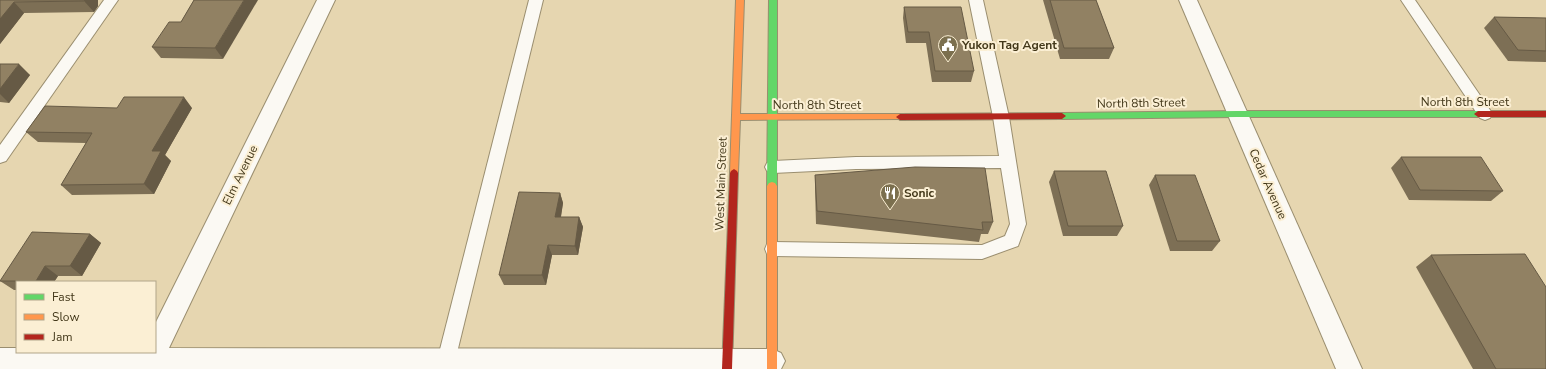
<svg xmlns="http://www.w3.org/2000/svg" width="1546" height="369" font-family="'Nunito Sans',sans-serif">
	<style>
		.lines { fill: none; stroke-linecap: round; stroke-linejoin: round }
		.lane-casing { stroke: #9a8e6f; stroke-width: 2 }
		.street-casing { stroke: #9a8e6f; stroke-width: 2 }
		.fast-casing { stroke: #9a8e6f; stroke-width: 2 }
		.slow-casing { stroke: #9a8e6f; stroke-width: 2 }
		.jam-casing { stroke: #9a8e6f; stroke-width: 2 }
		.lane { fill: #fbf9f3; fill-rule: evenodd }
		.street { fill: #fbf9f3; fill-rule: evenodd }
		.fast { fill: #63d668; fill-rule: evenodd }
		.slow { fill: #ff974d; fill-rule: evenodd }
		.jam { fill: #b3261e; fill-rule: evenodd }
		.wall { fill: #7d6f55 }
		.shaded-wall { fill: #665a45 }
		.building { fill: #918163; stroke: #665a45 }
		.labels { text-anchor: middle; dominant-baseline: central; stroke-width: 4; stroke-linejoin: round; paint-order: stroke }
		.poi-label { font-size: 12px; font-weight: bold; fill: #423719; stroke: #fbefd4; text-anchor: start }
		.street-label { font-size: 12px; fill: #423719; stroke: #fbefd4 }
	</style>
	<rect width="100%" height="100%" fill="#e6d6b0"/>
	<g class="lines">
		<g class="lane-casing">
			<g id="lane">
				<polygon points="104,0 118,0 6,161 0,163 0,145"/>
				<polygon points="529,0 543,0 453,369 435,369"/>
				<polygon points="969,0 983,0 1009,117 1026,224 1018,246 982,259 773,256 767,254 765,249 767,244 773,242 982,245 1005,236 1010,224 1001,168 856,169 773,173 767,171 765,167 767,163 773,161 856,157 999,156 993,117"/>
				<polygon points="1401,0 1415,0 1490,110 1492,114 1490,118 1485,120 1480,118"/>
			</g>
		</g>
		<g class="street-casing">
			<g id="street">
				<polygon points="317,0 335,0 169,348 772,349 781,353 785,361 781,369 0,369 0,348 17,348 17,352 155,352 155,324"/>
				<polygon points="1179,0 1197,0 1362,369 1336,369"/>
			</g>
		</g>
		<g class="fast-casing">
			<g id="fast">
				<polygon points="769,0 777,0 777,186 775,189 769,189 767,186"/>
				<polygon points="1237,111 1478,111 1482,114 1478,117 1237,117 1062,119 1058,116 1062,113"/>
			</g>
		</g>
		<g class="slow-casing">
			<g id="slow">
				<polygon points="736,0 744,0 740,114 900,114 903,115 904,117 903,119 740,120 738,173 737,175 731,175 730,173"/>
				<polygon points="772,182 775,183 777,186 777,369 767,369 767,186 769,183"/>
			</g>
		</g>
		<g class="jam-casing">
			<g id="jam">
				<polygon points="1478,111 1546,111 1546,117 1478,117 1474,114"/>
				<polygon points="1062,113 1066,116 1062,119 900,120 896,117 900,114"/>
				<polygon points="734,169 737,171 738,173 732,369 722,369 730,173 731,171"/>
			</g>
		</g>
		<use href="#lane" class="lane"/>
		<use href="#street" class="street"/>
		<use href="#fast" class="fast"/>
		<use href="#slow" class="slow"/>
		<use href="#jam" class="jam"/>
	</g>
	<g class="wall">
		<polygon points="0,0 98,0 98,6 94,12 24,13 0,44"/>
		<polygon points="194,0 223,59 161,58 152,47 181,22"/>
		<polygon points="1043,0 1096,0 1114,48 1109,59 1060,59"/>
		<polygon points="904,7 974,71 971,82 932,82 926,43 906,43 903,18"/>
		<polygon points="1494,17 1546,18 1546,62 1508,61 1484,28"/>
		<polygon points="0,64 30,75 9,103 0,102"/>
		<polygon points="117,108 192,108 165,155 171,161 154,194 72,195 61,185 86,143 38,142 26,132"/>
		<polygon points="1401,157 1503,191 1491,201 1409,200 1391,168"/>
		<polygon points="1054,171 1123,226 1117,236 1063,236 1049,182"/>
		<polygon points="815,175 993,222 988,234 981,234 979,242 816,224 815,188"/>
		<polygon points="1155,175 1220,241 1212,251 1170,251 1149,185"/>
		<polygon points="560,193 563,203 561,217 579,217 583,227 578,255 552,255 546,285 504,285 499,275"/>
		<polygon points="90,234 101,243 82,276 58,276 54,282 17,282 17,290 14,290 0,281"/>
		<polygon points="1431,255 1546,369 1473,369 1416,267"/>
	</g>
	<g class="shaded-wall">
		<polygon points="85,0 98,0 98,6 94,12 84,1"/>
		<polygon points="244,0 258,0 223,59 215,48"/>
		<polygon points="14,2 24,13 0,44 0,19"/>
		<polygon points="19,64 30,75 9,103 0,94 0,89"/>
		<polygon points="184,97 192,108 165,155 171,161 154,194 144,184 152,151"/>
		<polygon points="560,193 563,203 559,227 555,217"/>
		<polygon points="579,217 583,227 578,255 575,246"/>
		<polygon points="90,234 101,243 82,276 70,266"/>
		<polygon points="548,245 552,255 546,285 542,275"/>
		<polygon points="45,266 58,276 54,282 37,282 36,281"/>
	</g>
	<g class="building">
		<polygon points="0,0 85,0 84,1 14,2 0,19"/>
		<polygon points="194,0 244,0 215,48 152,47 169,22 181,22"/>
		<polygon points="1050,0 1096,0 1114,48 1064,48"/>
		<polygon points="904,7 961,7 974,71 935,71 929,32 908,32"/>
		<polygon points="1494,17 1546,18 1546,51 1518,50"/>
		<polygon points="0,64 19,64 0,89"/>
		<polygon points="124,97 184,97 152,151 161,151 144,184 61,185 92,133 26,132 45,106 117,108"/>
		<polygon points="1401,157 1481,157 1503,191 1420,190"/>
		<polygon points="915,167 985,168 993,222 982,222 983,230 817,211 815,175"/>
		<polygon points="1054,171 1106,171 1123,226 1068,226"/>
		<polygon points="1155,175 1195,175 1220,241 1177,241"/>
		<polygon points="519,192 560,193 555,217 579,217 575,246 548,245 542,275 499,275"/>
		<polygon points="32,232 90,234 70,266 45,266 36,281 0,281"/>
		<polygon points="1525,254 1546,287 1546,369 1496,369 1431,255"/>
	</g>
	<defs>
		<g id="civic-pin" transform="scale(1)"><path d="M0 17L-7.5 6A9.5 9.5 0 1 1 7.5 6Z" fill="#7b6f4e" stroke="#fbefd4"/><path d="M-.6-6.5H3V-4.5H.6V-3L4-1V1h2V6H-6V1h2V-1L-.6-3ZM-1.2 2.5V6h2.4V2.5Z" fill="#fff"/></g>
		<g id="restaurant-pin" transform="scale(1)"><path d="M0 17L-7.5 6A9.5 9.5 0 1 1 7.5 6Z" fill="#7b6f4e" stroke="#fbefd4"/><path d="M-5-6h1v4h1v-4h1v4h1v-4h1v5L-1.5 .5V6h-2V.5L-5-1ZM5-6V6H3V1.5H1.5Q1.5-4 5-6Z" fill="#fff"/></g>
	</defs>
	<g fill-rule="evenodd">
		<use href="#civic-pin" x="948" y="45"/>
		<use href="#restaurant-pin" x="890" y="193"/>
	</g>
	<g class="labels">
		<g class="poi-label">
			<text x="962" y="45">Yukon Tag Agent</text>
			<text x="904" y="193">Sonic</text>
		</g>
		<g class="street-label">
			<text x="1465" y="102">North 8th Street</text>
			<text transform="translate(1141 103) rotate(-1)">North 8th Street</text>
			<text x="817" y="105">North 8th Street</text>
			<text transform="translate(240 175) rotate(-64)">Elm Avenue</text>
			<text transform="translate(721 184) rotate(-88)">West Main Street</text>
			<text transform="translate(1268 184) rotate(66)">Cedar Avenue</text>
		</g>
	</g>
	<rect x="16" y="281" width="140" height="72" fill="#fbefd4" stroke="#b1a589"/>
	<rect x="24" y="294" width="20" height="6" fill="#63d668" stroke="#b1a589"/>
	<text x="52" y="301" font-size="12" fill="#423719">Fast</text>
	<rect x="24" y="314" width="20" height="6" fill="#ff974d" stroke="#b1a589"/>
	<text x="52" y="321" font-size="12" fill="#423719">Slow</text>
	<rect x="24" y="334" width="20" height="6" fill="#b3261e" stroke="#b1a589"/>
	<text x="52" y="341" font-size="12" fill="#423719">Jam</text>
</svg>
